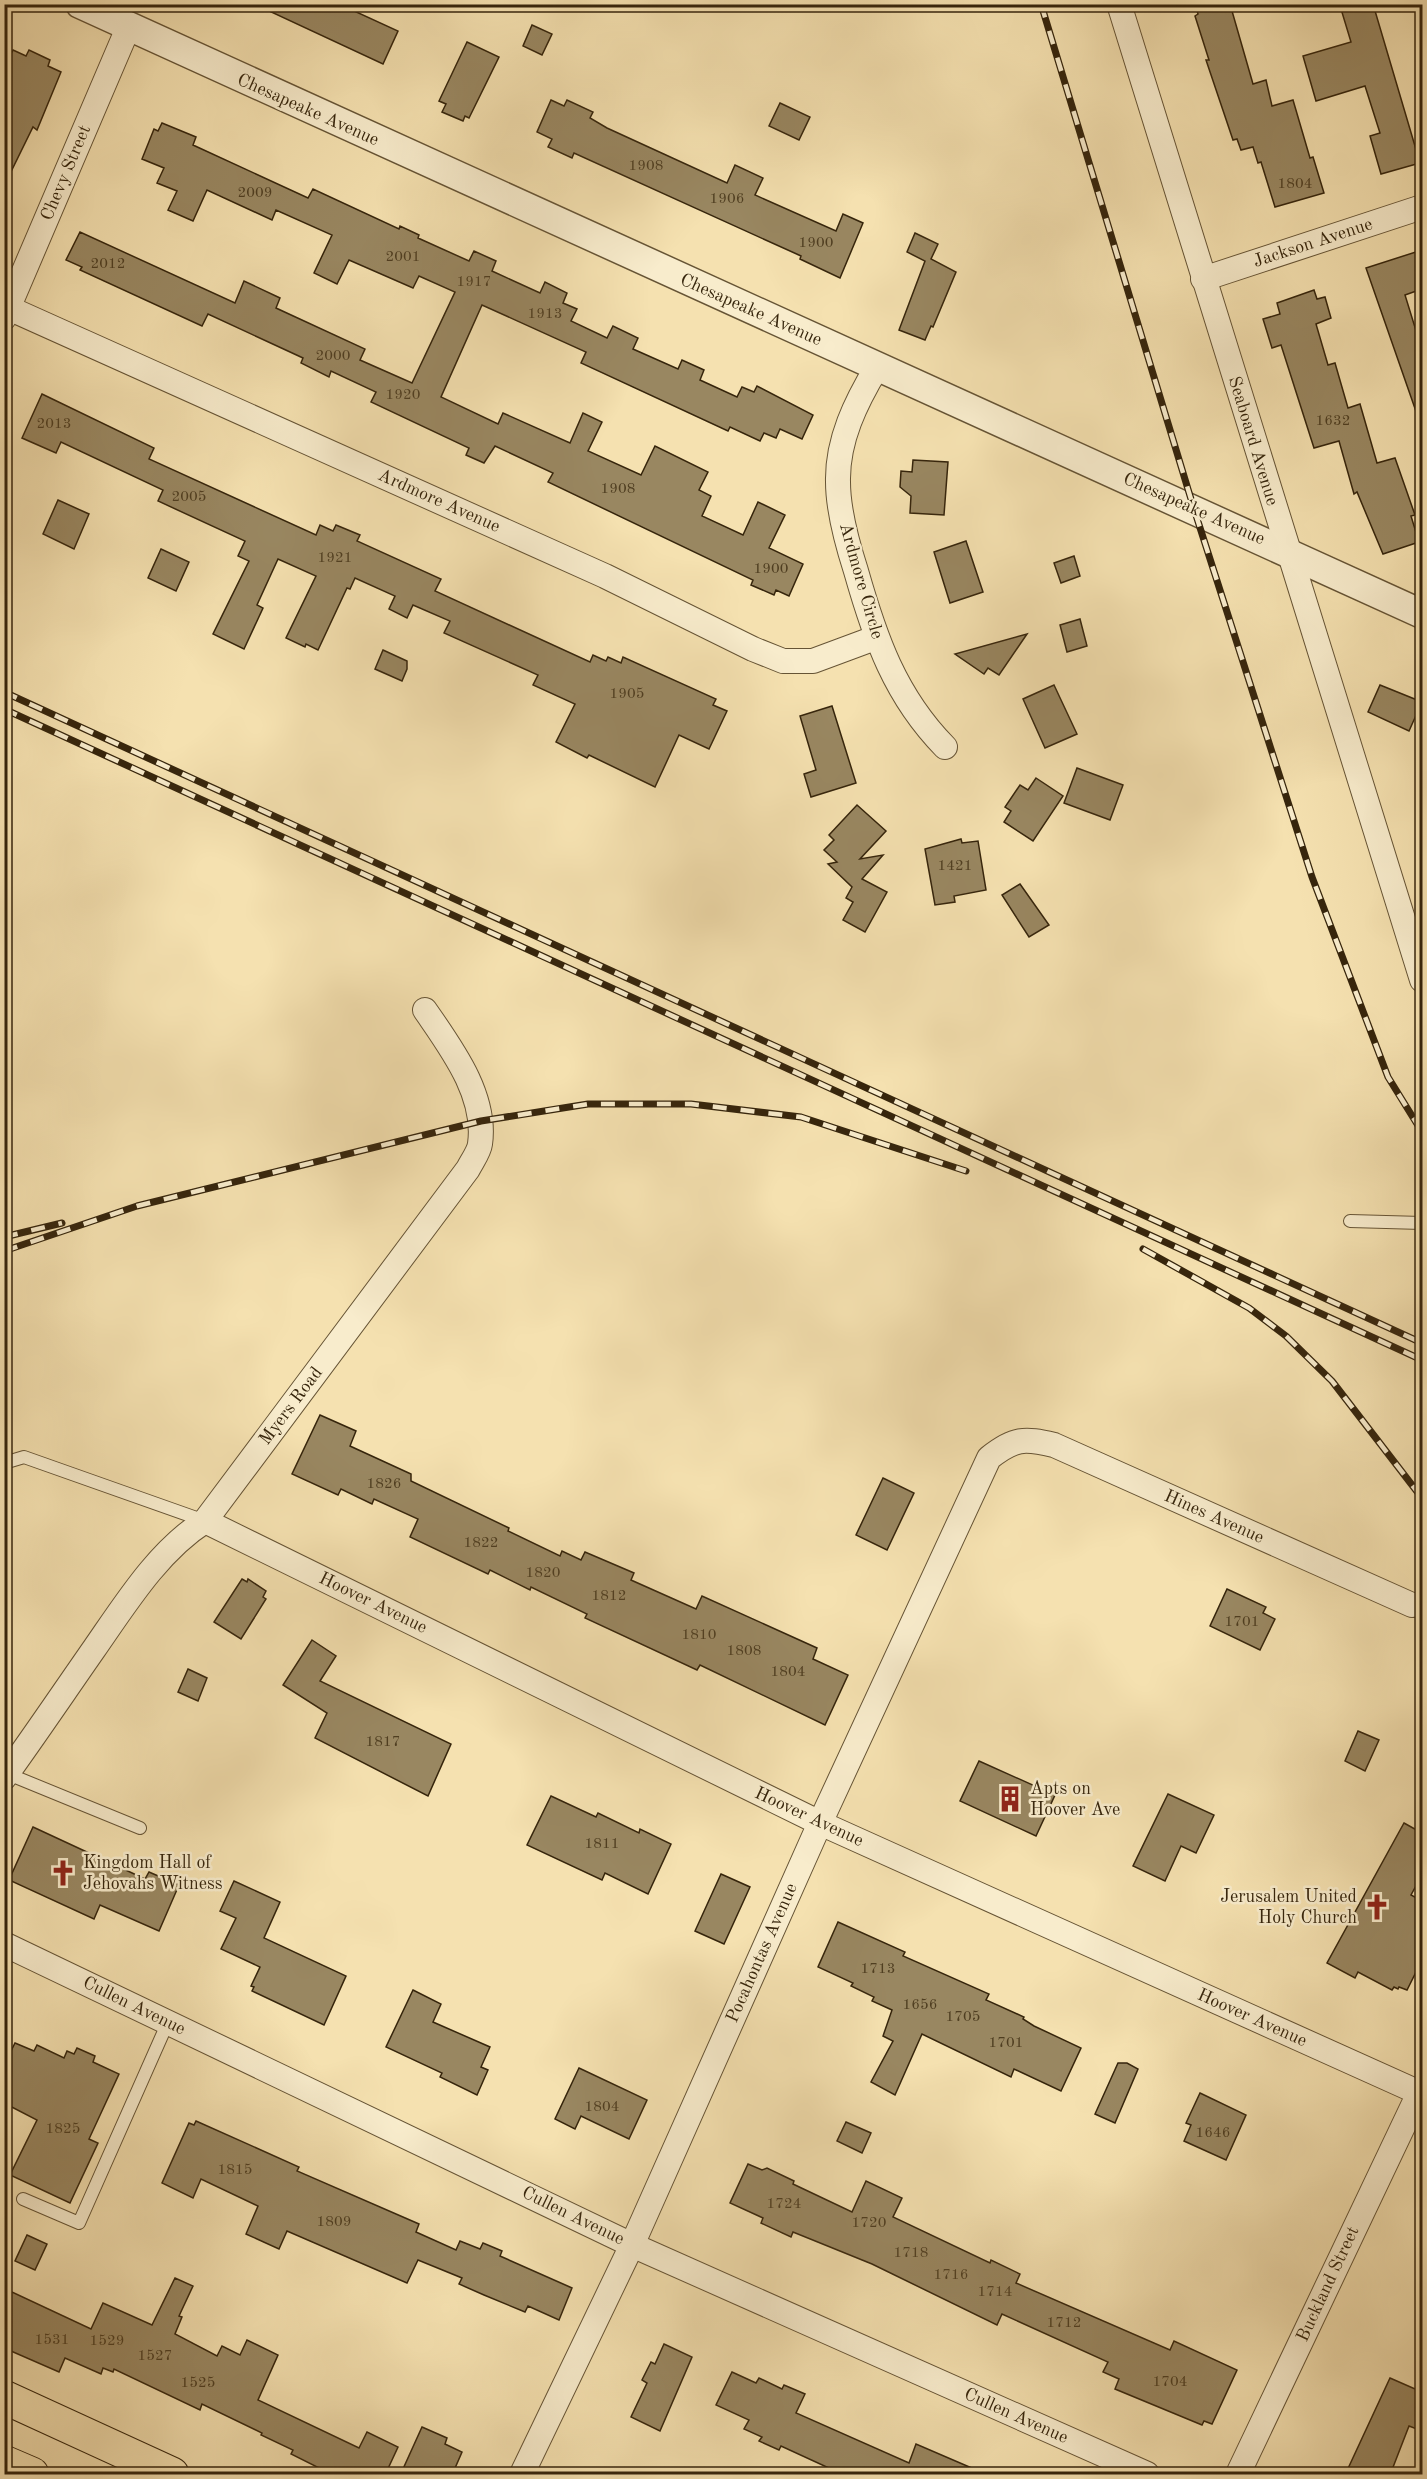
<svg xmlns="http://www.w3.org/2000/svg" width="1427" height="2479" font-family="'Old Standard TT',serif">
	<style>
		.building { fill: #998761; stroke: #36250c; stroke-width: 1.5 }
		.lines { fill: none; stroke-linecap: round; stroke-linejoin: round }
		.service-casing { stroke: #665435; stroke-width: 14 }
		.minor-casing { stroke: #665435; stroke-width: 26 }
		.tertiary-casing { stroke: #665435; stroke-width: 31 }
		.primary-casing { stroke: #36250c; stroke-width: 35 }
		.service { stroke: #f8eccc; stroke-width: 12 }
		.minor { stroke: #f8eccc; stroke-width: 24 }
		.tertiary { stroke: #f8eccc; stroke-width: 28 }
		.primary { stroke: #f5e1b0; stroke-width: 33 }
		.rail-casing { stroke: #36250c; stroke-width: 7 }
		.rail { stroke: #f8eccc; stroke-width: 4.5; stroke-dasharray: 14; stroke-linecap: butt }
		.labels { text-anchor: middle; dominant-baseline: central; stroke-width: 5; stroke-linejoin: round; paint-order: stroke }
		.number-label { font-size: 15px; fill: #4f3e21 }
		.street-label { font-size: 18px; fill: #36250c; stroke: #f8eccc }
		.poi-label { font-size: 18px; fill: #36250c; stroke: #f8eccc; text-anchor: start }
	</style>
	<rect width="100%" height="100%" fill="#f5e1b0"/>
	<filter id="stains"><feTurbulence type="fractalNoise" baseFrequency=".00333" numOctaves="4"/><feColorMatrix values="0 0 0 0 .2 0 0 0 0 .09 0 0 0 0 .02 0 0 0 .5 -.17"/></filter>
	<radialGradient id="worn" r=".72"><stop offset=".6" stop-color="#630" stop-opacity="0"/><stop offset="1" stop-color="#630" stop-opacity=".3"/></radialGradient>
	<g class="building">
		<polygon points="254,4 339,4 398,31 383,64"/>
		<polygon points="1195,4 1230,4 1253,84 1266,80 1272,106 1293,100 1310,158 1313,157 1324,193 1275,207 1261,162 1258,163 1253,147 1241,150 1237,139 1233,140 1206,60 1209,60 1195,16 1198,14"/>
		<polygon points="1355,4 1373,4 1420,163 1381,174 1370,136 1380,133 1365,86 1316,101 1303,56 1351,42 1341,9"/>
		<polygon points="532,25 552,34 542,55 523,46"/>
		<polygon points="467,42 499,57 469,118 465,116 463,121 442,112 446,104 439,101"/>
		<polygon points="13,50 26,56 29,50 50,60 48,66 61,72 37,130 33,127 4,186 4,68"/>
		<polygon points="551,100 564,106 567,100 593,112 590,118 607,128 727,183 735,165 763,178 755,195 836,231 843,214 863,223 840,278 800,259 801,256 574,153 572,158 548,147 552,139 537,132"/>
		<polygon points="780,103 810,117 799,140 769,126"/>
		<polygon points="162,123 196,137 193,145 308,198 313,189 399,229 400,226 419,235 418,238 469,261 474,251 496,261 492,271 540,293 545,282 567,293 563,303 577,309 571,321 607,338 613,326 638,338 633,349 678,369 682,360 704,370 700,380 737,397 742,387 754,392 757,386 813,415 802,439 780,429 776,438 764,433 760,441 730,427 728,431 581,363 586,352 482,305 441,397 498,424 503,413 570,443 583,413 602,422 588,451 641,475 655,446 708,472 699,490 711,496 702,516 743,535 758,502 785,515 769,548 803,564 789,596 776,590 774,595 751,585 753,580 548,482 553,473 495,446 484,463 466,455 469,448 371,402 376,392 331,371 329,377 301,363 303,358 208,314 202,326 80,270 82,267 66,260 80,232 235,303 244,281 280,298 276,308 365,349 360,360 412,383 455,292 419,276 413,288 349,260 337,284 314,273 332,235 276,210 272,220 207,190 193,221 168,210 177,191 157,183 164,168 142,159 154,129 158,131"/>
		<polygon points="915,233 938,244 931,259 956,272 933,327 931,326 925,340 899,330 925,261 907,252"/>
		<polygon points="1422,250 1422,289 1405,295 1422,350 1422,420 1419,420 1366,268"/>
		<polygon points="1314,290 1317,299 1325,297 1331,318 1316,324 1328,365 1335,363 1348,408 1360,404 1377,463 1395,458 1415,515 1411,516 1419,542 1383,554 1357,492 1354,494 1339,441 1314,448 1281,345 1272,348 1263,319 1280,314 1277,303"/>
		<polygon points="42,394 154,448 149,459 316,535 320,525 333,531 336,525 360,535 357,541 441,579 435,591 590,662 593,655 606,661 608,657 621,663 623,657 716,699 713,705 727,711 709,749 679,735 655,787 589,755 587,758 556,742 575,704 533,685 538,675 444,633 450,621 413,605 407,618 389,609 395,596 355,578 350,589 347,588 318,650 306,644 305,647 286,638 316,576 278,559 257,605 263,608 244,649 213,634 249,561 238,556 245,541 158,501 163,490 61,442 56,453 22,438"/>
		<polygon points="913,460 948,462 944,515 910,513 911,496 900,487 901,471 912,472"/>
		<polygon points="58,500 89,514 74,549 43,534"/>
		<polygon points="966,541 983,592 950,603 934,552"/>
		<polygon points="161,549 189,562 176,591 148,578"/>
		<polygon points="1074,556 1080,576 1061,583 1054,563"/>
		<polygon points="1080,619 1087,646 1067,652 1060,625"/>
		<polygon points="1027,634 999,675 988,668 984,674 955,654"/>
		<polygon points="383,650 407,661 407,669 402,681 375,669"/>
		<polygon points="1054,685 1077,734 1045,748 1023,699"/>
		<polygon points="1380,685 1422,702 1409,731 1368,712"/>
		<polygon points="832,706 856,783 811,797 804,774 816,770 800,716"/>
		<polygon points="1077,768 1123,785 1110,820 1064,803"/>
		<polygon points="1036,778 1063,796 1033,841 1004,822 1011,811 1005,807 1020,785 1028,790"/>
		<polygon points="857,805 886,831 860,859 883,855 862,879 887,892 865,932 843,920 853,902 846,898 852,887 828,864 837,862 824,850 834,840 829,835"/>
		<polygon points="961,839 962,843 978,841 986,890 954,896 955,902 935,905 925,849"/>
		<polygon points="1020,884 1049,925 1029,937 1002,895"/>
		<polygon points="320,1415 356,1431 350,1446 411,1474 411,1481 509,1528 508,1531 560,1556 562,1551 581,1560 585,1552 634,1573 631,1580 696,1609 702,1596 817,1648 813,1659 848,1675 825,1725 700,1665 697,1670 585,1618 587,1614 531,1587 530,1590 490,1570 488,1574 410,1537 418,1519 374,1499 372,1504 341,1489 338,1495 292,1474"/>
		<polygon points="883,1478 914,1493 887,1550 856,1535"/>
		<polygon points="242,1579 247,1582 248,1579 266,1591 263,1597 266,1599 241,1639 214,1622"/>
		<polygon points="1227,1589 1266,1607 1263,1613 1275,1619 1260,1650 1210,1626"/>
		<polygon points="312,1640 336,1656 320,1681 451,1744 428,1796 315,1738 327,1713 283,1685"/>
		<polygon points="188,1669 207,1678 198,1701 178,1692"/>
		<polygon points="1358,1731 1379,1740 1365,1771 1345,1761"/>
		<polygon points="979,1761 1055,1795 1036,1836 960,1801"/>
		<polygon points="1168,1794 1214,1815 1196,1853 1181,1846 1165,1881 1133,1866"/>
		<polygon points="551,1796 596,1817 598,1813 639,1833 640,1829 671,1844 648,1894 605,1873 602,1880 527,1845"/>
		<polygon points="1404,1823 1422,1833 1422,1875 1411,1895 1422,1901 1422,1960 1407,1990 1399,1987 1398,1989 1394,1987 1392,1990 1358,1972 1355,1978 1327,1963"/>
		<polygon points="33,1827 145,1879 149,1872 179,1885 159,1931 100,1905 94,1919 9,1880"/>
		<polygon points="721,1874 750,1887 724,1944 695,1931"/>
		<polygon points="234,1881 280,1902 264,1938 346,1976 324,2025 252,1991 254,1987 251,1986 260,1967 221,1949 236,1918 220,1911"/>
		<polygon points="838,1922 905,1952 903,1956 989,1994 986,2000 1024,2017 1023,2019 1034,2026 1081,2048 1061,2091 1014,2069 1011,2077 922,2034 895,2095 871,2082 893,2041 883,2036 892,2010 872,2001 874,1997 851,1986 853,1983 818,1967"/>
		<polygon points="413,1990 441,2004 433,2022 490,2047 481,2067 488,2070 477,2095 440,2077 442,2073 386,2047"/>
		<polygon points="15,2043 34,2051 37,2045 64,2058 67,2051 74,2054 77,2048 95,2056 93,2062 119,2074 89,2139 98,2143 70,2203 10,2175 37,2120 4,2103 4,2065"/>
		<polygon points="1118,2063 1127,2063 1138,2069 1115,2123 1095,2114"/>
		<polygon points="579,2068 647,2100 629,2139 581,2116 575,2129 555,2119"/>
		<polygon points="1200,2093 1246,2115 1226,2160 1184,2141 1191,2125 1186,2123"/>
		<polygon points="196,2121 299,2167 297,2171 419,2224 416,2232 456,2250 460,2241 480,2249 483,2243 502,2251 500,2256 572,2288 559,2320 528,2306 525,2312 484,2295 459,2284 462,2278 418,2260 407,2283 287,2231 279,2249 246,2234 258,2206 201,2179 193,2198 162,2183 189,2123 194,2125"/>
		<polygon points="846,2122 871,2133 862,2153 837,2141"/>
		<polygon points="748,2164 762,2170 767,2168 794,2181 793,2184 852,2212 866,2181 902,2198 893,2217 990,2263 991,2260 1020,2274 1016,2283 1170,2350 1174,2341 1237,2370 1212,2424 1204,2421 1202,2425 1115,2389 1119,2379 1103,2372 1108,2362 1002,2314 997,2325 872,2264 793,2232 791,2237 761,2223 763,2218 730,2203"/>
		<polygon points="27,2235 47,2244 35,2270 15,2261"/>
		<polygon points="175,2278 193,2286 179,2316 182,2317 175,2334 217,2356 222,2346 240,2355 247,2340 278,2355 258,2400 359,2448 367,2432 398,2447 385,2475 333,2475 291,2454 293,2450 261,2435 262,2433 202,2404 200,2410 114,2369 113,2372 103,2368 101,2374 65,2358 59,2372 4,2348 4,2309 12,2292 91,2329 103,2303 152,2325"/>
		<polygon points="664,2344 692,2357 660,2431 631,2417 647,2383 642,2380 651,2362 655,2364"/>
		<polygon points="732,2372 756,2383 759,2378 782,2389 784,2385 805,2394 796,2413 909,2463 916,2444 988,2475 844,2475 781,2446 779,2450 759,2441 762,2437 744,2429 749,2420 716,2405"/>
		<polygon points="1390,2378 1422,2392 1422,2431 1409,2426 1390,2475 1345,2475"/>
		<polygon points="422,2427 447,2438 445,2444 462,2452 452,2475 415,2475 403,2469"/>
	</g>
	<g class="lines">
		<g class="service-casing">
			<g id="service">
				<polyline points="1350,1221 1422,1223"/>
				<polyline points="4,1463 24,1457 205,1521"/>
				<polyline points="8,1774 140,1828"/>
				<polyline points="23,2199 79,2223 168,2022"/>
			</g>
		</g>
		<g class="minor-casing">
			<g id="minor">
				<polyline points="1119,4 1422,980"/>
				<polyline points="1203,279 1422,207"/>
				<polyline points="4,306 605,576 753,649 783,661 813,661 875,638"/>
				<polyline points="4,318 128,28"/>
				<path d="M877,367C856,402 837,440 838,482C838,511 847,543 856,571C875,638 895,696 945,747"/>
				<polyline points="205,1521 820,1823 1422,2094"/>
				<path d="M4,1778C35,1735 64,1692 94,1649C126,1603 158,1551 205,1521L468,1169C472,1161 479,1152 480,1144C487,1095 451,1048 425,1010"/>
				<polyline points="4,1944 632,2245 1147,2474"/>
				<path d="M522,2474L632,2245L820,1823L989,1458C1014,1438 1024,1438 1054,1445L1412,1605"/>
				<polyline points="1238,2474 1419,2093"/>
			</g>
		</g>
		<g class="tertiary-casing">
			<polyline id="tertiary" points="80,4 1422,614"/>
		</g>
		<g class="primary-casing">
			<g id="primary">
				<polyline points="4,2397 172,2474"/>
				<polyline points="4,2462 32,2474"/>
			</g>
		</g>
		<use href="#service" class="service"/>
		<use href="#minor" class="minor"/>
		<use href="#tertiary" class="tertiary"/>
		<use href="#primary" class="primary"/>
		<g class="rail-casing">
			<g id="rail">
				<polyline points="1041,4 1194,509 1312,877 1388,1077 1422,1132"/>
				<polyline points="4,692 1422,1343"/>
				<polyline points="4,709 1422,1360"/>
				<polyline points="4,1237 62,1223"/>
				<polyline points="1143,1249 1249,1308 1286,1336 1332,1381 1422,1498"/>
				<polyline points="4,1251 137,1206 481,1121 588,1104 691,1104 801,1117 966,1171"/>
			</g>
		</g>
		<use href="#rail" class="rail"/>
	</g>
	<defs>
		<g id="building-bare" transform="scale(2.07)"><path d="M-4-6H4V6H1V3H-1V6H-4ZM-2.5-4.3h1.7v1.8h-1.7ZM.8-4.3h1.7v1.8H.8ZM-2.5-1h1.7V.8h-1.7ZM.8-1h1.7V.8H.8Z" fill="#8f2418" stroke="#f8eccc" stroke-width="2.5" paint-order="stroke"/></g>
		<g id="church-bare" transform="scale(2.07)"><path d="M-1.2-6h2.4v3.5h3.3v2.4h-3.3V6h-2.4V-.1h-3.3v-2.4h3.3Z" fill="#8f2418" stroke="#f8eccc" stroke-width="2.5" paint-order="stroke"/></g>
	</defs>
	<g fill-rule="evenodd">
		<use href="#building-bare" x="1010" y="1799"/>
		<use href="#church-bare" x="63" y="1873"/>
		<use href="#church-bare" x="1377" y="1907"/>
	</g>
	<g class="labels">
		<g class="number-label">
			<text x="646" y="166">1908</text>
			<text x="1295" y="184">1804</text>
			<text x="255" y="193">2009</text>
			<text x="727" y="199">1906</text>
			<text x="816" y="243">1900</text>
			<text x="403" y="257">2001</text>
			<text x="108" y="264">2012</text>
			<text x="474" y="282">1917</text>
			<text x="545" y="314">1913</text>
			<text x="333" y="356">2000</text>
			<text x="403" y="395">1920</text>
			<text x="1333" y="421">1632</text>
			<text x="54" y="424">2013</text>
			<text x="618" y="489">1908</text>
			<text x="189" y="497">2005</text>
			<text x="335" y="558">1921</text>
			<text x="771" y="569">1900</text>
			<text x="627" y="694">1905</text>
			<text x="955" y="866">1421</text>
			<text x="384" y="1484">1826</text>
			<text x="481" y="1543">1822</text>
			<text x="543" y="1573">1820</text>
			<text x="609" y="1596">1812</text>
			<text x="1242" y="1622">1701</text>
			<text x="699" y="1635">1810</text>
			<text x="744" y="1651">1808</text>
			<text x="788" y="1672">1804</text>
			<text x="383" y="1742">1817</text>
			<text x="602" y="1844">1811</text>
			<text x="878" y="1969">1713</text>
			<text x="920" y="2005">1656</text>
			<text x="963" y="2017">1705</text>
			<text x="1006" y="2043">1701</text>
			<text x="602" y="2107">1804</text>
			<text x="63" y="2129">1825</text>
			<text x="1213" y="2133">1646</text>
			<text x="235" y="2170">1815</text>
			<text x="784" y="2204">1724</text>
			<text x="334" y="2222">1809</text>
			<text x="869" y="2223">1720</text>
			<text x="911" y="2253">1718</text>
			<text x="951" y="2275">1716</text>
			<text x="995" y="2292">1714</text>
			<text x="1064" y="2323">1712</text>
			<text x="52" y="2340">1531</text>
			<text x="107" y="2341">1529</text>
			<text x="155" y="2356">1527</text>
			<text x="1170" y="2382">1704</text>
			<text x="198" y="2383">1525</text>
		</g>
		<g class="street-label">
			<text transform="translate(308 110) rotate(24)">Chesapeake Avenue</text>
			<text transform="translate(66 173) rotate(-67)">Chevy Street</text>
			<text transform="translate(1313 243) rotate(-18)">Jackson Avenue</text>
			<text transform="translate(751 310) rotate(24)">Chesapeake Avenue</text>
			<text transform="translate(1253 441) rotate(73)">Seaboard Avenue</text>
			<text transform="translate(439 501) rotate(24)">Ardmore Avenue</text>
			<text transform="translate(1194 509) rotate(24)">Chesapeake Avenue</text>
			<text transform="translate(861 581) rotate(74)">Ardmore Circle</text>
			<text transform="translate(291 1406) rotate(-53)">Myers Road</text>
			<text transform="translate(1214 1517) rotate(24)">Hines Avenue</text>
			<text transform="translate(373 1603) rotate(26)">Hoover Avenue</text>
			<text transform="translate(809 1817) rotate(25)">Hoover Avenue</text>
			<text transform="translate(762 1953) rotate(-66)">Pocahontas Avenue</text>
			<text transform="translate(134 2006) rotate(26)">Cullen Avenue</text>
			<text transform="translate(1252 2018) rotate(24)">Hoover Avenue</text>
			<text transform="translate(573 2216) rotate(26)">Cullen Avenue</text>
			<text transform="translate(1328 2284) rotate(-65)">Buckland Street</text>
			<text transform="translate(1016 2416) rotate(24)">Cullen Avenue</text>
		</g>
		<g class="poi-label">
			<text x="1030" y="1789">Apts on<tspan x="1030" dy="21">Hoover Ave</tspan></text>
			<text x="83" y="1863">Kingdom Hall of<tspan x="83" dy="21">Jehovahs Witness</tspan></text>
			<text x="1357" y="1897" text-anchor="end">Jerusalem United<tspan x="1357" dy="21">Holy Church</tspan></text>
		</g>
	</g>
	<rect width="1427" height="2479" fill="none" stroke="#f5e1b0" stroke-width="24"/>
	<rect x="6" y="6" width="1415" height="2467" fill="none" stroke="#36250c" stroke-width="3"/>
	<rect x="12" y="12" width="1403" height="2455" fill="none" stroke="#36250c" stroke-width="1.5"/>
	<rect width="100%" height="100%" filter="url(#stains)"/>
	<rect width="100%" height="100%" fill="url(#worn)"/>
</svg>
